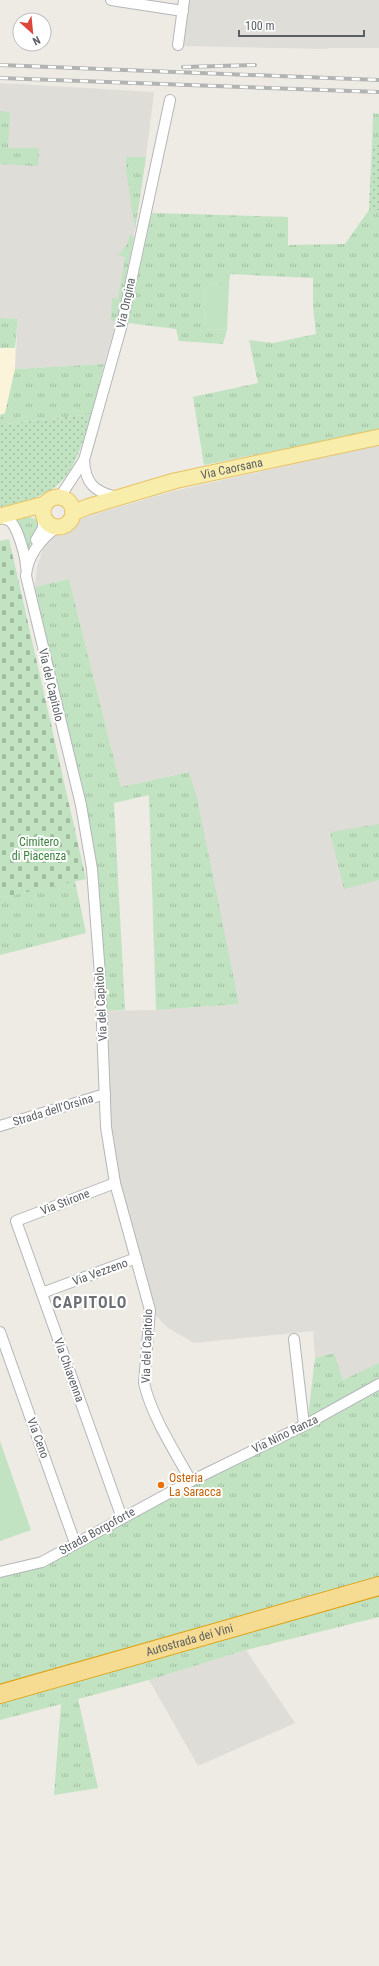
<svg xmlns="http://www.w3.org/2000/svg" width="379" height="1966" font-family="'Roboto Condensed',sans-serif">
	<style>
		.commercial { fill: #fbf4da }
		.industrial { fill: #dfddd8 }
		.grass { fill: url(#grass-tufts) }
		.cemetery { fill: url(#cemetery-stones) }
		.park { fill: #c1e3c1 }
		.garden { fill: url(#garden-dots) }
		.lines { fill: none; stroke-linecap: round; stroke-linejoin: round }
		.street-casing { stroke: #b4b6ba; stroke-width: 12 }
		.primary-casing { stroke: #e7c262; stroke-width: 17 }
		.highway-casing { stroke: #e0a010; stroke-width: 20 }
		.street { stroke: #fff; stroke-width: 10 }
		.primary { stroke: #f9edac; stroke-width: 15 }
		.highway { stroke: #f5dc92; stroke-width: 18 }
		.rail-casing { stroke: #b2b3b3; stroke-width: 4 }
		.rail { stroke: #fff; stroke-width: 2.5; stroke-dasharray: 8; stroke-linecap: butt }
		.food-dot { fill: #e8710a; stroke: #fff; stroke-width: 1.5 }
		.labels { text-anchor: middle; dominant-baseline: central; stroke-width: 4; stroke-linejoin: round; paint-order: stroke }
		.street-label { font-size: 12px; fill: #5b5f63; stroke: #fff }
		.park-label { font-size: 12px; fill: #3b823f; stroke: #fff }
		.food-label { font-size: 12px; fill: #c56008; stroke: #fff; text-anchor: start }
		.district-label { font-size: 16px; font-weight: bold; letter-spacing: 1px; fill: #6d7175; stroke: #fff }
	</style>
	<defs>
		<pattern id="grass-tufts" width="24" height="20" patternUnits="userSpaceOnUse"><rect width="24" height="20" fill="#c1e3c1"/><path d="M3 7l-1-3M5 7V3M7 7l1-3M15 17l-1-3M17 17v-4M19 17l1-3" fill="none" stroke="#a0bba0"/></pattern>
		<pattern id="cemetery-stones" width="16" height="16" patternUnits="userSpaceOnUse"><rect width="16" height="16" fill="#c1e3c1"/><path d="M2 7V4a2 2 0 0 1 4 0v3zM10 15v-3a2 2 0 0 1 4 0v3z" fill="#a0bba0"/></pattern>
		<pattern id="garden-dots" width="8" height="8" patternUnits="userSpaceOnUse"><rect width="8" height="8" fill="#c1e3c1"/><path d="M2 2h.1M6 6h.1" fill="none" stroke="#a0bba0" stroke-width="1.8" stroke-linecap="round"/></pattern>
	</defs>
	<rect width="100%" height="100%" fill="#edebe3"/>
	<polygon class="commercial" points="0,348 15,348 15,369 5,413 0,415"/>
	<g class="industrial">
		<polygon points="189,0 379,0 379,48 328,48 328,49 183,46"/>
		<polygon points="0,83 154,92 146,157 135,230 117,321 104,364 15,369 18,319 0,318"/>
		<polygon points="379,445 379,1364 343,1380 333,1353 315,1358 313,1331 194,1343 168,1328 150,1310 107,1128 102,1011 156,1010 239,1004 189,772 121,787 69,579 35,587 37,567 44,546 52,538 85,517 174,491"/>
		<polygon points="246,1650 295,1723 198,1766 149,1680"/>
	</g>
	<g class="grass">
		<polygon points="0,111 10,112 8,148 39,148 38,166 0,164"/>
		<polygon points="373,113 379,114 379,144 372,145"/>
		<polygon points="126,157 146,157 135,230 126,169"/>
		<polygon points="369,210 379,210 379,430 204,465 193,397 258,383 249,340 273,343 316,334 313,306 313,278 230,274 229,285 206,284 204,329 227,330 223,344 179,341 176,329 128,323 152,213 288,217 288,245 345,244"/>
		<polygon points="130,234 134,237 117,321 111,321 112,298 118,299 125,257 118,255 127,245"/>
		<polygon points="0,318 18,319 15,348 0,348"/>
		<polygon points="104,364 92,414 4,424 5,413 15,369"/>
		<polygon points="30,517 39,521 39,528 26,553 17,519"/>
		<polygon points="69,579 121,787 189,772 197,798 239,1004 156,1010 149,795 114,803 125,1010 102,1011 84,808 35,587"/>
		<polygon points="379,824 379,880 344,889 330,832"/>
		<polygon points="75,881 86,933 0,955 0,898"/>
		<polygon points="334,1353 343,1380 379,1363 379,1617 246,1650 149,1680 78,1699 98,1788 54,1795 61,1704 0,1720 0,1570 42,1561 307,1425 315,1358"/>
	</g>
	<polygon class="cemetery" points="9,539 86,879 0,898 0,541"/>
	<g class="park">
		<polygon points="206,284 229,285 227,330 204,329"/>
		<polygon points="0,1441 31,1530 0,1541"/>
	</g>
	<g class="garden">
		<polygon points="379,144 379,210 369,210 372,145"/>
		<path d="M5,413V424L92,414C72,475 68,494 0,507V415Z"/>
	</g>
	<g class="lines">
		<g class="street-casing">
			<g id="street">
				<polyline points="111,0 183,11"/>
				<polyline points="178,45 184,0"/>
				<path d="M84,460C85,484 95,492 117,497"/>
				<polyline points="60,497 84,460 121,328 170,100"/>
				<path d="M0,518C4,519 9,519 12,523C18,530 26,557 26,567"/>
				<path d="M56,528C41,539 27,556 26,576L81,805L92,869L100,975L106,1127L115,1183L150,1310L144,1383C152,1417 174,1450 191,1481"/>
				<polyline points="36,540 43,528 43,518"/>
				<polyline points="0,1126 105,1094"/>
				<polyline points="115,1183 16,1221 122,1518"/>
				<polyline points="42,1293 136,1258"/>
				<polyline points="0,1332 75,1543"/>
				<polyline points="294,1339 304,1425"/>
				<polyline points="0,1572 42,1562 191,1481 307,1424 379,1384"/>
			</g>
		</g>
		<g class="primary-casing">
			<g id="primary">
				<circle cx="58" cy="512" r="15"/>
				<path id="s1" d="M73,513L87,507L174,481L379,437"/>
				<polyline points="0,516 45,504"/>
			</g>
		</g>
		<g class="highway-casing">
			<g id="highway">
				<path id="s2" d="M0,1694L379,1586"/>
			</g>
		</g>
		<use href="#street" class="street"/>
		<use href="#primary" class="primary"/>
		<use href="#highway" class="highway"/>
		<g class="rail-casing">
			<g id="rail">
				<polyline points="0,65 379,80"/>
				<polyline points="183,67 255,65"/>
				<polyline points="0,78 379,92"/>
			</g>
		</g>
		<use href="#rail" class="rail"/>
	</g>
	<circle class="food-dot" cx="161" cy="1485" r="4"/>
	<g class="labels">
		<g class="street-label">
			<text transform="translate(126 303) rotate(-78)">Via Ongina</text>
			<text stroke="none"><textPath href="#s1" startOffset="165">Via Caorsana</textPath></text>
			<text transform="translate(51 685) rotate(77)">Via del Capitolo</text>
			<text transform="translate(101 1004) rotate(-93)">Via del Capitolo</text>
			<text transform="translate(53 1110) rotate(-17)">Strada dell'Orsina</text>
			<text transform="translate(65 1202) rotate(-21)">Via Stirone</text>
			<text transform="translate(100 1272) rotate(-20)">Via Vezzeno</text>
			<text transform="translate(147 1346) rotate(-88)">Via del Capitolo</text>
			<text transform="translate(69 1370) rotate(70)">Via Chiavenna</text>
			<text transform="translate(285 1434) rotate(-26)">Via Nino Ranza</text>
			<text transform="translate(38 1438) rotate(70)">Via Ceno</text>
			<text transform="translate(97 1531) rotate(-29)">Strada Borgoforte</text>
			<text stroke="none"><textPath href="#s2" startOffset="197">Autostrada dei Vini</textPath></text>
		</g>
		<g class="park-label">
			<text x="39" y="842">Cimitero<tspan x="39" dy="14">di Piacenza</tspan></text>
		</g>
		<g class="food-label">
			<text x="169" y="1478">Osteria<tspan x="169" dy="14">La Saracca</tspan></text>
		</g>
		<g class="district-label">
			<text x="90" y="1302">CAPITOLO</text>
		</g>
	</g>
	<g transform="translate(32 32) rotate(153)"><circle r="19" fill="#ffffff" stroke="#bdbfc1"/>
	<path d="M0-3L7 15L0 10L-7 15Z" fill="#dd473a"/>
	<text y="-6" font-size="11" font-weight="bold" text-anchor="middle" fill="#5b5f63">N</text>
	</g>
	<path d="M239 30v6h125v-6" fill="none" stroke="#5b5f63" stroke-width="2"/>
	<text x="245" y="30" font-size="12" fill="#5b5f63" stroke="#ffffff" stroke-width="3" paint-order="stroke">100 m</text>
</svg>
